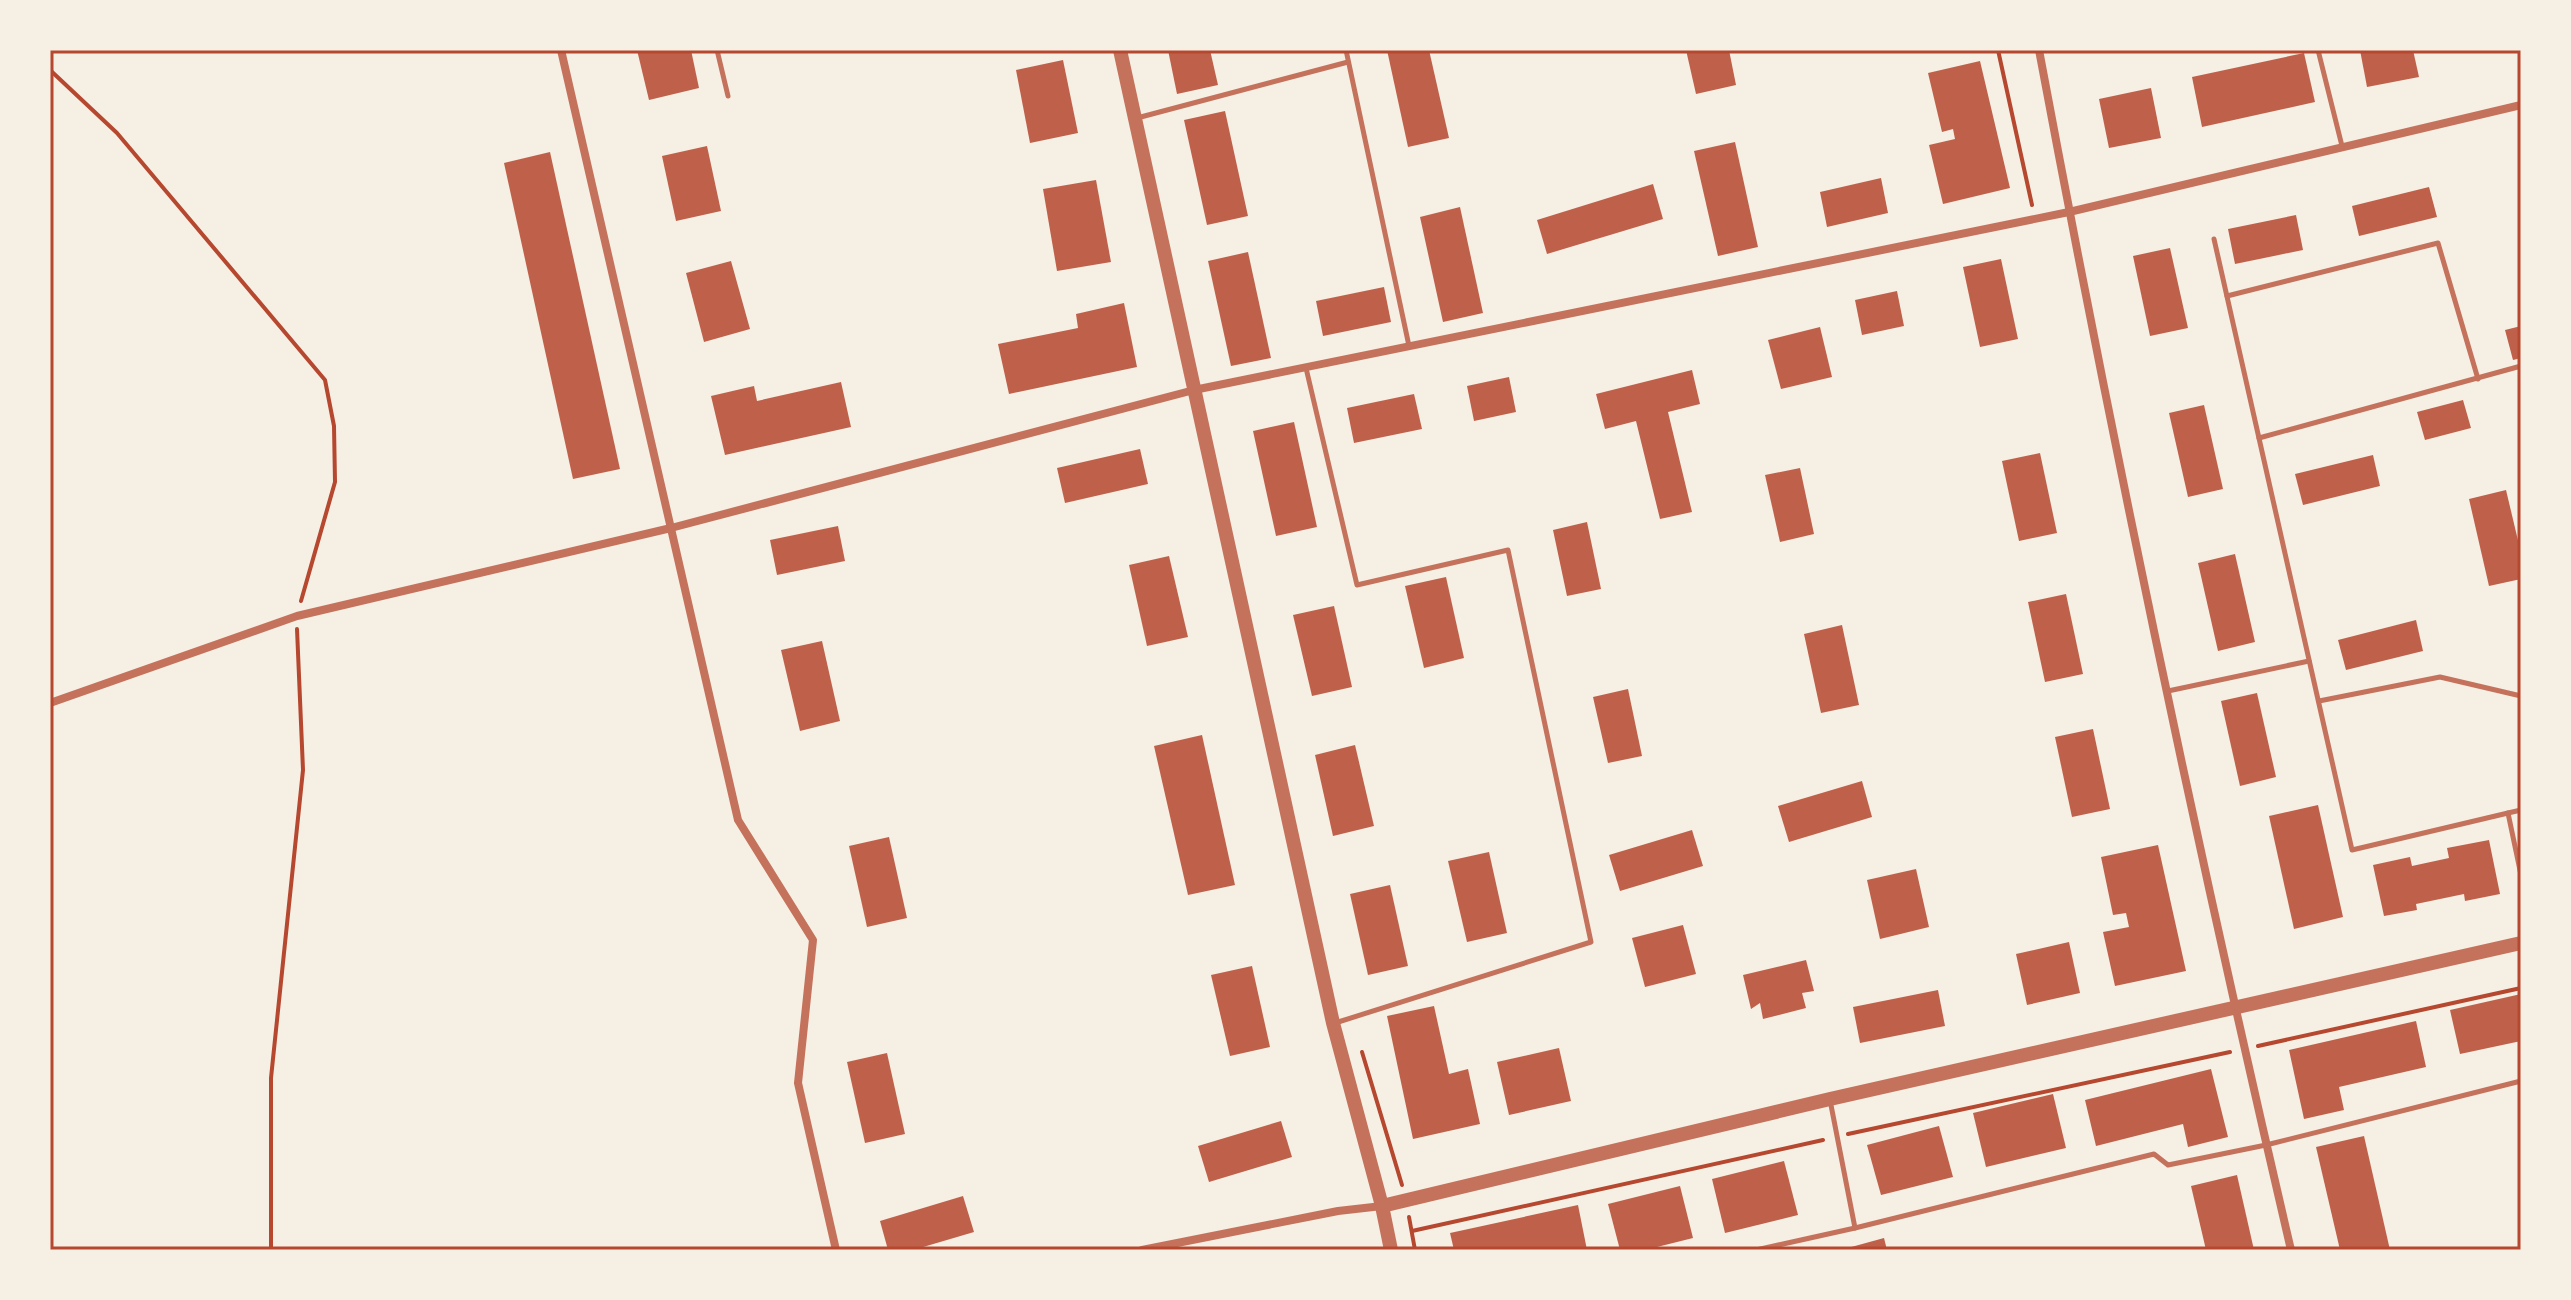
<svg xmlns="http://www.w3.org/2000/svg" width="2571" height="1300" font-family="Mulish,sans-serif">
	<style>
		.building { fill: #bf614a }
		.lines { fill: none; stroke-linecap: round; stroke-linejoin: round }
		.path { stroke: #b5482f; stroke-width: 4 }
		.service { stroke: #c5725c; stroke-width: 5 }
		.minor { stroke: #c5725c; stroke-width: 8 }
		.tertiary { stroke: #c5725c; stroke-width: 14 }
		.neatline { fill: none; stroke: #b5482f; stroke-width: 3 }
	</style>
	<rect width="100%" height="100%" fill="#f6efe4"/>
	<g class="building">
		<polygon points="637,50 691,50 699,88 649,100"/>
		<polygon points="1168,50 1210,50 1218,85 1177,94"/>
		<polygon points="1387,50 1429,50 1449,138 1408,147"/>
		<polygon points="1686,50 1729,50 1736,85 1696,94"/>
		<polygon points="2360,50 2413,50 2419,77 2367,87"/>
		<polygon points="2304,53 2315,102 2202,127 2192,77"/>
		<polygon points="1063,60 1078,133 1030,143 1016,70"/>
		<polygon points="1980,61 2010,188 1943,204 1929,145 1955,139 1953,129 1942,132 1928,73"/>
		<polygon points="2151,88 2161,138 2109,148 2099,99"/>
		<polygon points="1225,111 1248,216 1207,225 1184,120"/>
		<polygon points="1735,142 1758,247 1718,256 1694,151"/>
		<polygon points="707,146 721,211 676,221 662,156"/>
		<polygon points="550,152 620,469 573,479 504,163"/>
		<polygon points="1881,178 1888,213 1827,227 1820,192"/>
		<polygon points="1096,180 1111,262 1057,271 1043,189"/>
		<polygon points="1653,184 1663,219 1547,254 1537,220"/>
		<polygon points="2429,187 2437,217 2359,236 2352,206"/>
		<polygon points="1460,207 1483,313 1443,322 1420,217"/>
		<polygon points="2296,215 2303,250 2235,264 2228,229"/>
		<polygon points="2170,248 2188,328 2150,336 2133,256"/>
		<polygon points="1248,252 1271,358 1231,366 1208,261"/>
		<polygon points="2001,259 2018,339 1980,347 1963,267"/>
		<polygon points="731,261 750,329 704,342 686,273"/>
		<polygon points="1384,287 1391,322 1323,336 1316,301"/>
		<polygon points="1897,291 1904,326 1862,335 1855,300"/>
		<polygon points="1124,303 1137,367 1009,394 998,344 1078,328 1076,314"/>
		<polygon points="2521,326 2521,358 2513,360 2505,330"/>
		<polygon points="1820,327 1832,377 1781,389 1768,340"/>
		<polygon points="1692,370 1700,404 1668,412 1692,512 1660,519 1636,421 1605,429 1596,394"/>
		<polygon points="1509,377 1516,412 1474,421 1467,386"/>
		<polygon points="841,382 851,427 725,455 711,396 754,386 757,401"/>
		<polygon points="1414,394 1422,429 1354,443 1347,408"/>
		<polygon points="2463,400 2471,428 2425,440 2417,412"/>
		<polygon points="2204,405 2223,489 2188,497 2169,413"/>
		<polygon points="1294,422 1317,527 1276,536 1253,431"/>
		<polygon points="1140,449 1148,484 1065,503 1057,468"/>
		<polygon points="2040,453 2057,533 2019,541 2002,461"/>
		<polygon points="2373,455 2380,486 2303,505 2295,474"/>
		<polygon points="1800,468 1814,534 1780,542 1765,475"/>
		<polygon points="2506,490 2521,553 2521,579 2489,586 2469,499"/>
		<polygon points="1587,522 1601,589 1567,596 1553,530"/>
		<polygon points="838,526 845,561 777,575 770,540"/>
		<polygon points="2235,554 2255,642 2218,651 2198,563"/>
		<polygon points="1169,556 1188,637 1147,646 1129,565"/>
		<polygon points="1446,577 1464,658 1424,668 1405,586"/>
		<polygon points="2066,594 2083,674 2045,682 2028,602"/>
		<polygon points="1334,606 1352,687 1312,696 1293,615"/>
		<polygon points="2416,620 2423,651 2346,670 2338,640"/>
		<polygon points="1842,625 1859,705 1821,713 1804,634"/>
		<polygon points="822,641 840,721 800,731 781,650"/>
		<polygon points="1628,689 1642,756 1608,763 1593,697"/>
		<polygon points="2257,693 2276,777 2240,786 2221,701"/>
		<polygon points="2093,729 2110,809 2072,817 2055,737"/>
		<polygon points="1202,735 1235,885 1188,895 1154,746"/>
		<polygon points="1355,745 1374,826 1333,836 1315,755"/>
		<polygon points="1862,781 1872,817 1789,842 1778,806"/>
		<polygon points="2318,805 2343,917 2294,929 2269,816"/>
		<polygon points="1692,830 1703,866 1620,891 1609,855"/>
		<polygon points="889,837 907,918 867,927 849,846"/>
		<polygon points="2489,840 2500,894 2465,901 2464,894 2416,904 2417,910 2384,916 2373,865 2410,857 2412,866 2449,858 2447,848"/>
		<polygon points="2158,845 2186,971 2115,986 2103,932 2129,927 2126,913 2113,915 2101,857"/>
		<polygon points="1489,852 1507,933 1467,942 1448,861"/>
		<polygon points="1916,869 1929,927 1880,939 1867,880"/>
		<polygon points="1390,885 1408,966 1368,975 1350,894"/>
		<polygon points="1683,925 1696,974 1645,987 1632,938"/>
		<polygon points="2069,942 2080,993 2027,1005 2016,954"/>
		<polygon points="1806,960 1814,991 1802,993 1806,1008 1763,1019 1760,1003 1751,1009 1743,975"/>
		<polygon points="1252,966 1270,1047 1230,1056 1211,975"/>
		<polygon points="1938,990 1945,1026 1860,1043 1853,1007"/>
		<polygon points="2521,994 2521,1041 2460,1054 2450,1010"/>
		<polygon points="1434,1006 1449,1074 1468,1069 1480,1124 1413,1139 1387,1016"/>
		<polygon points="2416,1021 2426,1067 2339,1087 2344,1110 2304,1119 2289,1050"/>
		<polygon points="1559,1048 1571,1101 1509,1115 1497,1062"/>
		<polygon points="887,1053 905,1134 865,1143 847,1062"/>
		<polygon points="2211,1069 2228,1137 2188,1147 2183,1124 2096,1146 2085,1100"/>
		<polygon points="2053,1094 2066,1148 1986,1167 1973,1113"/>
		<polygon points="1281,1121 1292,1157 1209,1182 1198,1146"/>
		<polygon points="1939,1126 1953,1177 1881,1195 1867,1145"/>
		<polygon points="2364,1136 2390,1250 2340,1250 2316,1147"/>
		<polygon points="1784,1161 1798,1215 1725,1233 1712,1179"/>
		<polygon points="2237,1175 2254,1250 2206,1250 2191,1186"/>
		<polygon points="1680,1186 1693,1238 1645,1250 1620,1250 1608,1204"/>
		<polygon points="963,1196 974,1232 913,1250 888,1250 880,1221"/>
		<polygon points="1578,1205 1587,1250 1454,1250 1450,1233"/>
		<polygon points="1884,1238 1887,1250 1844,1250 1844,1249"/>
	</g>
	<g class="lines">
		<g class="path">
			<polyline points="1998,50 2032,205"/>
			<polyline points="50,70 117,133 325,380 334,426 335,482 301,601"/>
			<polyline points="2258,1046 2521,988"/>
			<polyline points="1362,1052 1402,1185"/>
			<polyline points="1848,1134 2230,1052"/>
			<polyline points="1409,1217 1415,1250"/>
			<polyline points="1412,1231 1823,1140"/>
			<polyline points="271,1250 271,1078 303,770 297,629"/>
		</g>
		<g class="service">
			<polyline points="717,50 728,96"/>
			<polyline points="1346,50 1409,346"/>
			<polyline points="2318,50 2342,146"/>
			<polyline points="1137,118 1348,62"/>
			<polyline points="2214,239 2352,850 2508,813"/>
			<polyline points="2227,296 2438,243 2478,379"/>
			<polyline points="1306,368 1357,585 1508,550 1591,942 1335,1023"/>
			<polyline points="2259,438 2521,366"/>
			<polyline points="2168,691 2309,661"/>
			<polyline points="2319,701 2440,677 2521,696"/>
			<polyline points="2521,810 2508,813 2521,875"/>
			<polyline points="1830,1100 1855,1228"/>
			<polyline points="1756,1250 1855,1228 2154,1154 2168,1165 2266,1145 2521,1081"/>
		</g>
		<g class="minor">
			<polyline points="561,50 738,820 813,940 798,1083 836,1250"/>
			<path d="M2039,50C2114,452 2198,852 2291,1250"/>
			<polyline points="50,703 297,616 671,528 1194,390 2069,212 2521,105"/>
			<polyline points="1142,1250 1338,1211 1382,1206"/>
		</g>
		<g class="tertiary">
			<polyline points="1120,50 1333,1023 1382,1206 1391,1250"/>
			<polyline points="1382,1206 1830,1099 2521,943"/>
		</g>
	</g>
	<rect width="2571" height="1300" fill="none" stroke="#f6efe4" stroke-width="104"/>
	<rect x="52" y="52" width="2467" height="1196" class="neatline"/>
</svg>
